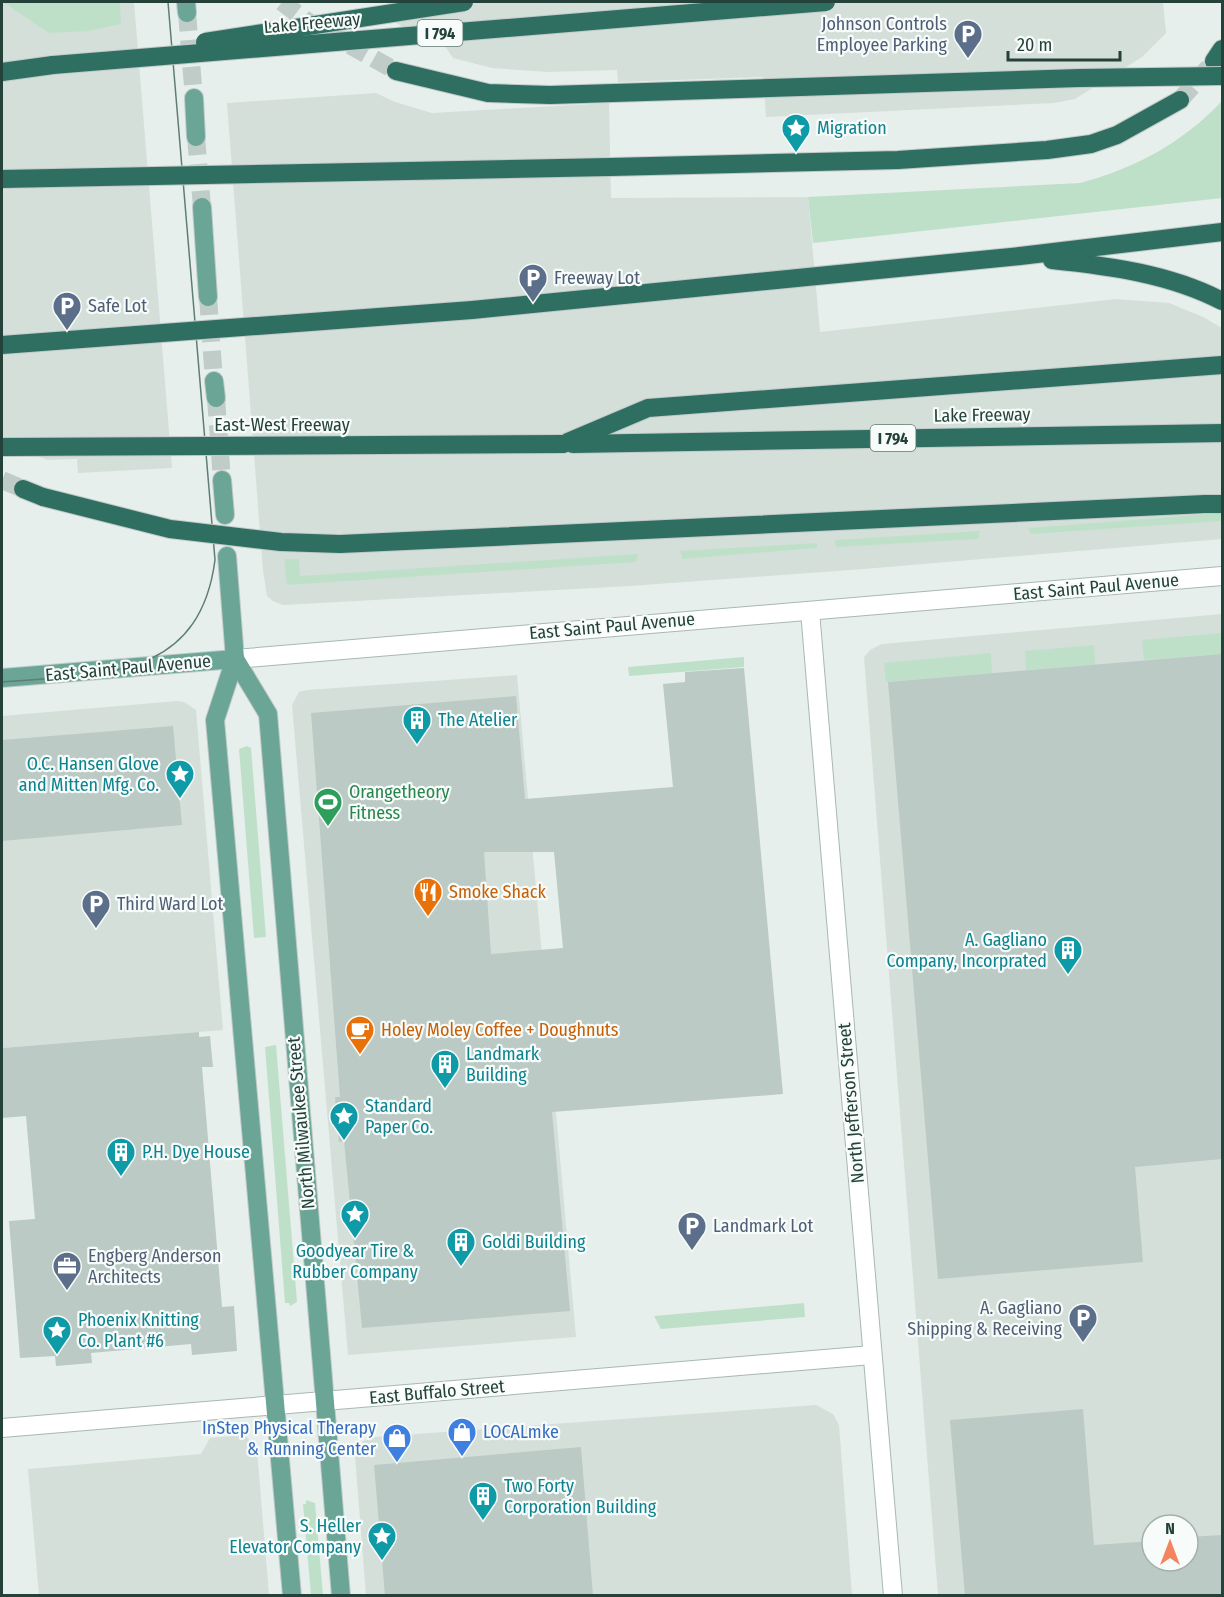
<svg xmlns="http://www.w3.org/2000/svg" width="1224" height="1597" font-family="'Fira Sans Condensed',sans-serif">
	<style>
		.built { fill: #d4dfda; fill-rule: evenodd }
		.green { fill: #bfe0c8 }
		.building { fill: #bbcac4; fill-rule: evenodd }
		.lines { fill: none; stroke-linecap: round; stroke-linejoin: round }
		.major-tunnel { stroke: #bfccc8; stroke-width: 18; stroke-dasharray: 18 9; stroke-linecap: butt }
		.highway-tunnel { stroke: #bfccc8; stroke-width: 18; stroke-dasharray: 18 9; stroke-linecap: butt }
		.minor-casing { stroke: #a8b8b2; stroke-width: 20 }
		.major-casing { stroke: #c2cac8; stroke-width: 20 }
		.highway-casing { stroke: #c2cac8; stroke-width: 20 }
		.minor { stroke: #fff; stroke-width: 18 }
		.major { stroke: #6aa596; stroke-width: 18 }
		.highway { stroke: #2f6f62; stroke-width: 18 }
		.tram { stroke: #5f7d75; stroke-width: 1.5 }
		.highway-bridge-casing { stroke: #c2cac8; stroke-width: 20; stroke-linecap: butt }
		.highway-bridge { stroke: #2f6f62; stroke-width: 18 }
		.labels { text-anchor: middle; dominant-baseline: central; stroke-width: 4.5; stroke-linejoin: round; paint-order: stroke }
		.shield { fill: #f7fbf9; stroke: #637a73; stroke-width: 1.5 }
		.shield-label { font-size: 16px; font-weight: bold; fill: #24423a }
		.street-label { font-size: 18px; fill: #24423a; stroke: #f7fbf9 }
		.service-label { font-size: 18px; fill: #4e5e75; stroke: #f7fbf9; text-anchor: start }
		.culture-label { font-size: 18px; fill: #0d838f; stroke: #f7fbf9; text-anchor: start }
		.leisure-label { font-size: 18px; fill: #27864d; stroke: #f7fbf9; text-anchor: start }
		.food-label { font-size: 18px; fill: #c56008; stroke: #f7fbf9; text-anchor: start }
		.shop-label { font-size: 18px; fill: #366cbe; stroke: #f7fbf9; text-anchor: end }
	</style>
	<rect width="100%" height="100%" fill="#e6efeb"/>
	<g class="built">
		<polygon points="2,2 134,2 172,468 78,473 77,459 48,460 2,445"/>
		<polygon points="389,2 1163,2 1166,33 1142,57 1075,99 1054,103 766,117 763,77 618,82 617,70 548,72 492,68 453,58 443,43 412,33 392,20"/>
		<polygon points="376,93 395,102 432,113 609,103 611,198 808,197 820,332 1116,299 1169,303 1203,317 1222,328 1222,539 864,569 630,586 283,605 273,601 267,596 263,571 227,103"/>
		<path d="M1222,614V1595H938L864,657L870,650L882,644ZM1152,1525H1188V1561H1152Z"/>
		<polygon points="517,675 576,1337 348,1355 292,705 299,692 307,690"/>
		<polygon points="177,701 184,702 196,710 223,1030 2,1048 2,716"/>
		<polygon points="816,1405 833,1414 839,1425 852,1595 366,1595 355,1456 363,1441 375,1437"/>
		<polygon points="240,1435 248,1438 257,1450 269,1595 39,1595 28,1469 201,1454 210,1438"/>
	</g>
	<g class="green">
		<polygon points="3,2 120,2 121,24 88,31 49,33"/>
		<path d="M1222,101V198L813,243L808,197L1080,183C1136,168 1182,143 1222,101Z"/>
		<polygon points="1222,513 1222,521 1031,534 1028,528"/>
		<polygon points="980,531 978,539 836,547 835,540"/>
		<polygon points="817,543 817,548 683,559 680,551"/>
		<polygon points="638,554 636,562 287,585 284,559 299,559 300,576"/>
		<polygon points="1222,633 1222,654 1144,660 1142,640"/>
		<polygon points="1094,645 1095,665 1026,670 1025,651"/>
		<polygon points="991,653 992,673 886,682 884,663"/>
		<polygon points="744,657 744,667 629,676 628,667"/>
		<polygon points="247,746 251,748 266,937 254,938 239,749"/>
		<polygon points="276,1045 297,1302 290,1306 289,1303 285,1303 265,1047"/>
		<polygon points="804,1303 805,1317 661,1329 654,1316"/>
		<polygon points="306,1500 315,1503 323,1595 311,1595 303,1504 306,1504"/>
	</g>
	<g class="building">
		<polygon points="1222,654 1222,1159 1135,1167 1143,1262 938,1279 888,682"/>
		<path d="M744,668L783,1094L552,1112L570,1311L362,1328L344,1141L339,1142L335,1097H340L311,713L516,696L525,799L673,787L663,684L685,682V672ZM484,852H554L563,948L491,954Z"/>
		<polygon points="173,726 182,825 2,841 2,740"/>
		<polygon points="199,1032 199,1037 210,1036 213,1067 202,1067 222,1307 234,1306 237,1351 192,1355 191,1344 91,1353 92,1363 56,1366 55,1356 20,1358 9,1221 35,1219 26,1116 2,1118 2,1048"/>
		<polygon points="1083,1409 1094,1545 1152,1541 1152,1561 1188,1561 1188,1537 1222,1535 1222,1596 965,1596 950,1420"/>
		<polygon points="581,1447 593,1596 385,1596 374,1465"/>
	</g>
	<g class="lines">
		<g class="major-tunnel">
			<polyline points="187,13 194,98"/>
			<polyline points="196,137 202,207"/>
			<polyline points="208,297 214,381"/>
			<polyline points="216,398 222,480"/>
		</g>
		<g class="highway-tunnel">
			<polyline points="282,2 307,21 396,71"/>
			<polyline points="1180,100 1209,67"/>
			<polyline points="2,480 23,489"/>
		</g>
		<g class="minor-casing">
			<g id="minor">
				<polyline points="810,611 893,1596"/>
				<polyline points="235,659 1222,576"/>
				<polyline points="2,1428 872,1355"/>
			</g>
		</g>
		<g class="major-casing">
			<g id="major">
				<polyline points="186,2 187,13"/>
				<polyline points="194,98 196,137"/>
				<polyline points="202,207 208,297"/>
				<polyline points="214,381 216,398"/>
				<polyline points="222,480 225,515"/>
				<polyline points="227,556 235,659 215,720 292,1596"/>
				<polyline points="235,659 268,714 341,1596"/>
				<polyline points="2,678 235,659"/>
			</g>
		</g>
		<g class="highway-casing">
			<g id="highway">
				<polyline points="1214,61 1222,49"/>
				<polyline points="396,71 488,93 550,95 1080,78"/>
				<polyline points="2,72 53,65"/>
				<polyline points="610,167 898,160 1047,150 1091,144 1117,135 1180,100"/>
				<path d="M1052,260C1110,266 1170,274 1222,301"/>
				<polyline points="472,310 1020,256 1222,232"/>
				<polyline points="563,444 648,408 1222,365"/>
				<polyline points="573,444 1222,433"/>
				<polyline points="23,489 43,497"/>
				<polyline points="1205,504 1222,504"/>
			</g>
		</g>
		<use href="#minor" class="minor"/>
		<use href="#major" class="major"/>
		<use href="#highway" class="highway"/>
		<path class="tram" d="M2,682C98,674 199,682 215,560L168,2"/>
		<g class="highway-bridge-casing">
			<g id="highway-bridge">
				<polyline points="205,42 464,2"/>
				<polyline points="53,65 826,2"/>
				<polyline points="1080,78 1222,76"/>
				<polyline points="2,179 610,167"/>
				<polyline points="2,345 472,310"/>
				<polyline points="2,447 563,444"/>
				<polyline points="43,497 170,529 281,542 340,544 1205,504"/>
			</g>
		</g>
		<use href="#highway-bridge" class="highway-bridge"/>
	</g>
	<defs>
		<g id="parking-pin" transform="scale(1.5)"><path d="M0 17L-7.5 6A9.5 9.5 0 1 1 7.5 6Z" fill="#5c6f8a" stroke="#f7fbf9"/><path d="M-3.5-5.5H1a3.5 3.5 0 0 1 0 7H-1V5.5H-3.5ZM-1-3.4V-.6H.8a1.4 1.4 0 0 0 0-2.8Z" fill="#fff"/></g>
		<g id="sight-pin" transform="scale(1.5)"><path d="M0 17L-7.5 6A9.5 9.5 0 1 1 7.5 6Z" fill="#0f9aa8" stroke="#f7fbf9"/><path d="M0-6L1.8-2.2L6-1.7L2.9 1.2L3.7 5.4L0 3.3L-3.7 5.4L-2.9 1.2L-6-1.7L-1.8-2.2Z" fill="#fff"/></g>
		<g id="building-pin" transform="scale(1.5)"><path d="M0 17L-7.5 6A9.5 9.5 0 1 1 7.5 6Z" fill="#0f9aa8" stroke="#f7fbf9"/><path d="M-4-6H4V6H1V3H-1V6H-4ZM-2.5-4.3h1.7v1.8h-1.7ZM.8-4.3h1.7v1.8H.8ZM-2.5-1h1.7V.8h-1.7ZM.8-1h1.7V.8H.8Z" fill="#fff"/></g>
		<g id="stadium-pin" transform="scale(1.5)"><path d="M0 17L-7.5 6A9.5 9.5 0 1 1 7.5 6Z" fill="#2e9e5b" stroke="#f7fbf9"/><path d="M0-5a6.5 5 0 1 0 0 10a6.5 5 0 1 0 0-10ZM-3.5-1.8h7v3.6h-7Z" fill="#fff"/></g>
		<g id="restaurant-pin" transform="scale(1.5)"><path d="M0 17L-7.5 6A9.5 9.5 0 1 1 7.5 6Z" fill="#e8710a" stroke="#f7fbf9"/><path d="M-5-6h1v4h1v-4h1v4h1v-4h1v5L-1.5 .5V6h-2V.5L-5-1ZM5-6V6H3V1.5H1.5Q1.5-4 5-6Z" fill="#fff"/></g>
		<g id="cafe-pin" transform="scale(1.5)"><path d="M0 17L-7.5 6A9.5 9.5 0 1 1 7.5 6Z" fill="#e8710a" stroke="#f7fbf9"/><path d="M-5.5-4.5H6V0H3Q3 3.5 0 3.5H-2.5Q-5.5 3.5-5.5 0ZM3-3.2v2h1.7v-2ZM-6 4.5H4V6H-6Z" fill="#fff"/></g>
		<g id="office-pin" transform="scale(1.5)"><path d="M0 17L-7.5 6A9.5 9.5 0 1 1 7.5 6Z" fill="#5c6f8a" stroke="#f7fbf9"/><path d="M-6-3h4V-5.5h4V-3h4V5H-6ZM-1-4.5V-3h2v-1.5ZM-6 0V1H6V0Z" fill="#fff"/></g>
		<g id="shop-pin" transform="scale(1.5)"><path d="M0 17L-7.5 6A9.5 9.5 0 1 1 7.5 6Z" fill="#3f7fe0" stroke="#f7fbf9"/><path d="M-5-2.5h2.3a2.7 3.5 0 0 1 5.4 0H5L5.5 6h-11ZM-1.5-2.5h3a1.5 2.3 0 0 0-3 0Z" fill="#fff"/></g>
	</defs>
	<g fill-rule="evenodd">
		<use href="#parking-pin" x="968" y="34"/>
		<use href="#sight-pin" x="796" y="128"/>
		<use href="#parking-pin" x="533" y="278"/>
		<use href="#parking-pin" x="67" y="306"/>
		<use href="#building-pin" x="417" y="720"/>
		<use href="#sight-pin" x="180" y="774"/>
		<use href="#stadium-pin" x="328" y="802"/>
		<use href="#restaurant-pin" x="428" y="892"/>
		<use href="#parking-pin" x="96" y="904"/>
		<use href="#building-pin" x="1068" y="950"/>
		<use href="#cafe-pin" x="360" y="1030"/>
		<use href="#building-pin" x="445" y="1064"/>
		<use href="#sight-pin" x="344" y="1116"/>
		<use href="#building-pin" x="121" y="1152"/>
		<use href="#sight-pin" x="355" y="1214"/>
		<use href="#parking-pin" x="692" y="1226"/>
		<use href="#building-pin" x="461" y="1242"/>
		<use href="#office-pin" x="67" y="1266"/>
		<use href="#parking-pin" x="1083" y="1318"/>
		<use href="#sight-pin" x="57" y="1330"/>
		<use href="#shop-pin" x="462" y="1432"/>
		<use href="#shop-pin" x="397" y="1438"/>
		<use href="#building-pin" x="483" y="1496"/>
		<use href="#sight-pin" x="382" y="1536"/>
	</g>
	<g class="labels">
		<g class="shield">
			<rect x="417.5" y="20" width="45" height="26" rx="4.5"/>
			<rect x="870.5" y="425" width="45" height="26" rx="4.5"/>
		</g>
		<g class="shield-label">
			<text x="440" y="33">I 794</text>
			<text x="893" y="438">I 794</text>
		</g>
		<g class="street-label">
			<text transform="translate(312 23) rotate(-5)">Lake Freeway</text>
			<text transform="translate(982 415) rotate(-1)">Lake Freeway</text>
			<text x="282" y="425">East-West Freeway</text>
			<text transform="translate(1096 587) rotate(-5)">East Saint Paul Avenue</text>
			<text transform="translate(612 626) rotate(-5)">East Saint Paul Avenue</text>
			<text transform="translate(128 668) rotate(-5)">East Saint Paul Avenue</text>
			<text transform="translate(851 1103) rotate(-95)">North Jefferson Street</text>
			<text transform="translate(301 1123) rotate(-95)">North Milwaukee Street</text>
			<text transform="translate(437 1392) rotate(-5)">East Buffalo Street</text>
		</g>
		<g class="service-label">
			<text x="947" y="24" text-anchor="end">Johnson Controls<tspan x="947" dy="21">Employee Parking</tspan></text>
			<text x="554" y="278">Freeway Lot</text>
			<text x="88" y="306">Safe Lot</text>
			<text x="117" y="904">Third Ward Lot</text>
			<text x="713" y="1226">Landmark Lot</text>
			<text x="88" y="1256">Engberg Anderson<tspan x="88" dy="21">Architects</tspan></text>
			<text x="1062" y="1308" text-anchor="end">A. Gagliano<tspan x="1062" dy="21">Shipping &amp; Receiving</tspan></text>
		</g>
		<g class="culture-label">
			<text x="817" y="128">Migration</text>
			<text x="438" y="720">The Atelier</text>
			<text x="159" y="764" text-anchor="end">O.C. Hansen Glove<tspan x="159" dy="21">and Mitten Mfg. Co.</tspan></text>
			<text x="1047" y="940" text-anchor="end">A. Gagliano<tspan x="1047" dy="21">Company, Incorprated</tspan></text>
			<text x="466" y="1054">Landmark<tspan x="466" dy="21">Building</tspan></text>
			<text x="365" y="1106">Standard<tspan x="365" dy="21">Paper Co.</tspan></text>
			<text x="142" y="1152">P.H. Dye House</text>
			<text x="482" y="1242">Goldi Building</text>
			<text x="355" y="1251" text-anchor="middle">Goodyear Tire &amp;<tspan x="355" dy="21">Rubber Company</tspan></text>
			<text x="78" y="1320">Phoenix Knitting<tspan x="78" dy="21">Co. Plant #6</tspan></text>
			<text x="504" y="1486">Two Forty<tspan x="504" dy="21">Corporation Building</tspan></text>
			<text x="361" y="1526" text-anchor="end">S. Heller<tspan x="361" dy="21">Elevator Company</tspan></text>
		</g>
		<g class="leisure-label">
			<text x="349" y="792">Orangetheory<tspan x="349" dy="21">Fitness</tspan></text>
		</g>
		<g class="food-label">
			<text x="449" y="892">Smoke Shack</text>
			<text x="381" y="1030">Holey Moley Coffee + Doughnuts</text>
		</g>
		<g class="shop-label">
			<text x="376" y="1428">InStep Physical Therapy<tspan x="376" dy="21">&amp; Running Center</tspan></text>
			<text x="483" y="1432" text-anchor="start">LOCALmke</text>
		</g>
	</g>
	<rect width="1224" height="1597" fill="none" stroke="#24423a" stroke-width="6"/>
	<g transform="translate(1170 1543)"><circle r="28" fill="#f7fbf9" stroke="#a3b1ad" stroke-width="1.5"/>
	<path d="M0-4.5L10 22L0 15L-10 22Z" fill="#f4845f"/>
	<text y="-9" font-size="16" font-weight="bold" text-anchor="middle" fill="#24423a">N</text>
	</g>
	<path d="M1008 51v9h112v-9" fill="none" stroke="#24423a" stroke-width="3"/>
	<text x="1017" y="51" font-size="18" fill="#24423a" stroke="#f7fbf9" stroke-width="4.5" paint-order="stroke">20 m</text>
</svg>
